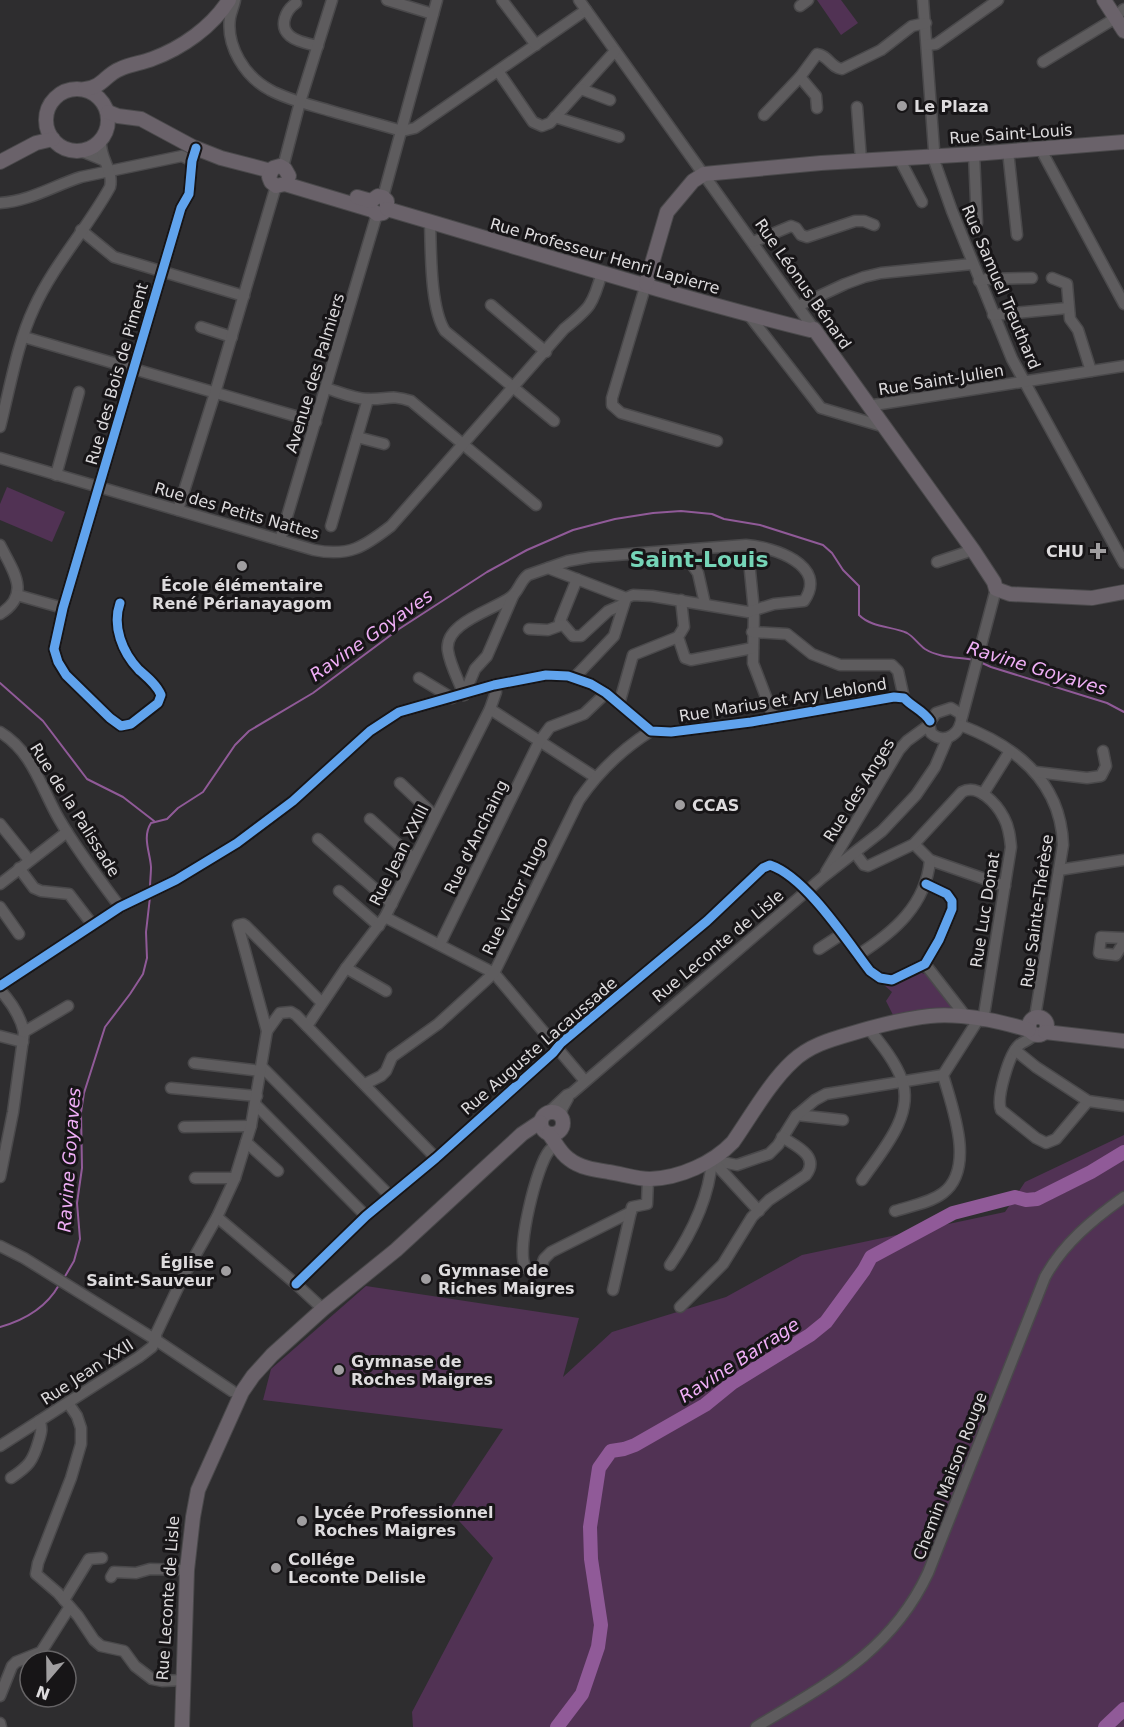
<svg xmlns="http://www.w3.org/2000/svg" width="1124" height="1727" font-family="'DejaVu Sans',sans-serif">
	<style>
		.green { fill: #513254 }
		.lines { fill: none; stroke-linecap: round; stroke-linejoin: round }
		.stream { stroke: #905a98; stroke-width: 2 }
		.river { stroke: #905a98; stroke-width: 14 }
		.minor-casing { stroke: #4a494b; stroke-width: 13 }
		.major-casing { stroke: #4a494b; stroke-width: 16 }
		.minor { stroke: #5e5c5e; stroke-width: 10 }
		.major { stroke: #6a626a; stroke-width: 14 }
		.cycleway-casing { stroke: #171517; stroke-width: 13 }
		.cycleway { stroke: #60a3ed; stroke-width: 9 }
		.poi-dot { fill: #a09ea0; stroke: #171517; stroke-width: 2 }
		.labels { text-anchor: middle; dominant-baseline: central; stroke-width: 6; stroke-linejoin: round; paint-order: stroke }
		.poi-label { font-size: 16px; font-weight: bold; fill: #dddbdd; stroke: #171517; text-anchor: start }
		.street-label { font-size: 16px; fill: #dddbdd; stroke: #171517 }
		.water-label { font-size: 18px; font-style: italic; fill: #efaef6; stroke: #171517 }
		.district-label { font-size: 22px; font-weight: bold; fill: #75d4b7; stroke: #171517 }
	</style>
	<rect width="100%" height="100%" fill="#2e2d2f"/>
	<g class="green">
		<polygon points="817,0 841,0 858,23 841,35"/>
		<polygon points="7,487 65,512 52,542 0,520 0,504"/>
		<polygon points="916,971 928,975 958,1013 894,1017 886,1001 892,992 884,985"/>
		<polygon points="1124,1135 1124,1727 413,1727 412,1712 493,1558 449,1510 503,1429 263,1400 271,1369 366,1286 579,1318 563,1377 612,1332 726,1297 802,1255 1005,1212 1025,1182"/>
	</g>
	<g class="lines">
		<g class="stream">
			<polyline points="980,662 991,667 1107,703 1124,712"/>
			<polyline points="0,683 43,721 87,779 123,797 154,821"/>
			<path d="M150,888C150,881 151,874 151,867C150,852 142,837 151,823L167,819L178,808L203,792L235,745L249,731L313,693L399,629L487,572L527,550L573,530L615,519L653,513L681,511L712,514L724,519L760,525L823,545L832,553L843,570L859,586V615C872,628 892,626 907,633C914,637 918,644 925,649C939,658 958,657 974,660"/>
			<polyline points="64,1278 74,1261 80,1239 77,1203 82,1168 81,1112 84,1093 105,1027 130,994 143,974 147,958 146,932 150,897"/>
			<path d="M0,1327C25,1320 46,1308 59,1285"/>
		</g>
		<g class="river">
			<polyline points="557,1727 582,1694 598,1647 601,1625 591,1559 590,1527 599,1468 611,1451 624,1449 635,1445 705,1405 732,1383 810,1335 826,1322 864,1270 871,1257 953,1213 1015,1197 1026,1200 1037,1199 1091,1172 1124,1152"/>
			<polyline points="1105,1727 1124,1709"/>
		</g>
		<g class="minor-casing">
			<g id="minor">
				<path d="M235,0C234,6 231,12 230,18C226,46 245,77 270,90C288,100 311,105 331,111C355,118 378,124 402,131L415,128L586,10"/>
				<polyline points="387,0 433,14"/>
				<polyline points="502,0 536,45"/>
				<polyline points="579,0 814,329"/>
				<polyline points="923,0 935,163 952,211 1012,359 1124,563"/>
				<path d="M296,3C286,10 278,26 290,36C297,42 309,44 318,46"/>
				<polyline points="800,6 808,0"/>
				<polyline points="927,45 936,44 998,0"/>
				<polyline points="1043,62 1109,22 1124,9"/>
				<polyline points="498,71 533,122 542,126 550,123 615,51"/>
				<polyline points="800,77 816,96 817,108"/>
				<polyline points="581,89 610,100"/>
				<polyline points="857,107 861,160"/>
				<path d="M764,115L800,77L817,54C828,55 831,68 842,69L881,50L912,26L926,23"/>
				<polyline points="555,117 619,137"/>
				<polyline points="1040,148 1124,304"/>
				<polyline points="81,151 103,160"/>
				<polyline points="1008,151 1017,235"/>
				<polyline points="974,154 977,223"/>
				<polyline points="899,158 922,202"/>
				<polyline points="283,167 300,102 332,0"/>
				<polyline points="383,197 437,0"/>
				<path d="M0,203C30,201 53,186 81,177L182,156L192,161"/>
				<path d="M430,222C431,250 430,308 445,331L554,421"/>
				<polyline points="81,230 114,257 244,296"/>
				<polyline points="753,242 791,226 796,228 801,235 807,237 855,221 864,221 874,225"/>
				<polyline points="1052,278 1067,284 1070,319 1078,330 1091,371"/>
				<polyline points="979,281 986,279 1032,278"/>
				<polyline points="646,284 612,398 612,405 621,413 717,441"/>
				<polyline points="491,305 546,352"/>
				<polyline points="798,306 845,284 864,277 881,273 972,264"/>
				<polyline points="748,314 821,408 885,427"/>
				<polyline points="993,315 1068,308"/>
				<polyline points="201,327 232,337"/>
				<polyline points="24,337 316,422"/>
				<path d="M326,388C339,392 354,399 368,399C386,400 391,394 411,401L536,505"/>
				<polyline points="871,407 874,405 1124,366"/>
				<path d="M0,427C10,388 17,344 34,308C54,264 87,229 110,187C114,170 99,158 101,140"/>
				<polyline points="357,437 384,444"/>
				<path d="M0,458L314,550C349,557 364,547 391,526L564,329C590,308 593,305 602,272"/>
				<polyline points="56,475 79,392"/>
				<polyline points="178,510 215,393 276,186"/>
				<polyline points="331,526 368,399"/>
				<polyline points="280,540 377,214"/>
				<path d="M0,545C13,571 32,594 0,614"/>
				<polyline points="682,551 698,573 705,604"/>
				<polyline points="937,562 973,550"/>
				<polyline points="548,568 626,598"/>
				<polyline points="750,571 754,611 753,663 774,718"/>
				<polyline points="577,579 560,621 573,636 581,636 608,611 624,604"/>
				<polyline points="17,595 63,608"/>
				<polyline points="681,600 684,627 678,637 685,658 691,660 753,648"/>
				<path d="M120,603C112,626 122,652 139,670C147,677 157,685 161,695L158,703L131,724L121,726L110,718L66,675L58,662L54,649L63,608L181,208L189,194L192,161L196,148"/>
				<polyline points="529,629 548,630 562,625"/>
				<polyline points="752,632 787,634 812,654 840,665 892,665 898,671 904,698"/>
				<polyline points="419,678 452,698"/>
				<path d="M464,695C459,681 450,665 448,651C443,623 494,610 511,597C519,591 520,581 528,575L568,561L590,557L746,545C773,547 829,565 804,601L774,604L748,612L652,596L633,595L626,598L614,636L574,678"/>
				<polyline points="464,695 475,669 487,656 513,596"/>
				<polyline points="619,704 633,655 678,637"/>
				<path d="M951,708L961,714C964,732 945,746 931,733L929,723L936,713Z"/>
				<polyline points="490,709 595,777"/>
				<polyline points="962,717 996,589"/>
				<path d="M960,725C1016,746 1061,782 1063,845L1035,1017"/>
				<path d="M0,732C33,752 41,788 59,819C77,850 99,879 120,907"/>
				<polyline points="1036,772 1087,778 1101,776 1106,766 1103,751"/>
				<polyline points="400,783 435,816"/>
				<polyline points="983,794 1010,751"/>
				<polyline points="370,819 414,859"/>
				<polyline points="0,824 29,860"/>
				<polyline points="318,839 392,904"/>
				<polyline points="914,844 930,860 1005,886"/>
				<path d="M855,853L864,865L868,866L914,844L962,792C978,783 997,804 1004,818C1009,827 1010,837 1011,847L983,1021"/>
				<polyline points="19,868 34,888 41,891 69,894 92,924"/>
				<polyline points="1059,870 1124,860"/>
				<polyline points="826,872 899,750 907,741 929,725"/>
				<polyline points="0,884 67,832"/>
				<polyline points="339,891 379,926"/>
				<polyline points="0,907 19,934"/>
				<polyline points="385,917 494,973 585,1081"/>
				<polyline points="1124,938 1101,937 1099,953 1116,955 1124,942"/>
				<polyline points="440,944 539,742 550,727 584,714 606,693"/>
				<polyline points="819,949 842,934"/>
				<path d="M858,955C894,932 926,905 930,860"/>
				<polyline points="925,964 967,1018"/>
				<polyline points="346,968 386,991"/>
				<path d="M0,986L120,907L176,880L237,843L293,801L370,731L399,712L494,685L546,675L568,676L591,684L606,693L651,731L671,732L751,722L894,697L904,698C912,707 923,710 930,721"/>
				<path d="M0,990C12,1003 20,1015 24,1032L13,1112L0,1177"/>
				<polyline points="307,1026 346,968 385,917 490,709 496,692 494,685"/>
				<polyline points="267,1031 280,1013 291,1012 296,1015 436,1158"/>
				<polyline points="24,1032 68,1006"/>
				<path d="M1034,1035C1030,1040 1024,1041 1019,1045C1009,1054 996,1098 1001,1110L1036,1138L1046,1143L1056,1139L1088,1101"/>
				<polyline points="0,1036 23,1042"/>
				<polyline points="1015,1050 1036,1067 1088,1101 1124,1106"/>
				<polyline points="194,1063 261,1071"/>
				<polyline points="262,1067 389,1195"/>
				<path d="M365,1084L381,1076L386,1071L392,1057L438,1024L494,973L579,800C599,771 622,749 651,731"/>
				<polyline points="171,1088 257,1096"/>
				<polyline points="255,1104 366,1216"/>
				<polyline points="549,1112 567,1095 572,1093 823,877 882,831 916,795 935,767 947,739"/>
				<polyline points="797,1115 843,1120"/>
				<polyline points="561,1117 562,1109 568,1098"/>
				<polyline points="184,1127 251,1126"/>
				<polyline points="246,1142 278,1171"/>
				<path d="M556,1145C555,1146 550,1149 549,1151C537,1165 516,1249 525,1266C526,1268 529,1270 532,1272L540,1271L544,1259L551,1252L631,1212"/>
				<polyline points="712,1160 737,1165 769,1154 778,1145 796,1116 815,1100 826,1094 943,1075"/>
				<polyline points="712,1160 759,1211"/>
				<polyline points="195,1178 235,1178"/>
				<path d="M862,1180C880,1153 915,1116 902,1080C895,1061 881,1044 869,1029"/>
				<path d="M895,1211C910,1206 930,1203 943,1193C976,1168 952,1107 943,1075L978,1020"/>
				<polyline points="217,1217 296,1284 323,1309"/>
				<polyline points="0,1246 24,1258 156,1340 232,1391"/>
				<path d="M670,1265C692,1233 709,1199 712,1160"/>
				<path d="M296,1284L366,1216L436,1158L553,1053L561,1043L707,921L763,868L770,865C806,877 847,941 870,971L880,978L892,980L925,964L939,940L952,909V901L947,894L926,884"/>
				<polyline points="613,1290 632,1207 647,1204 648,1179"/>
				<path d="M680,1307L723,1264L752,1217L769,1200L806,1175C820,1156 796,1146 782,1137"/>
				<polyline points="68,1403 77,1416 81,1428 81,1444 71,1478 38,1563 36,1574 58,1593 78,1616 94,1640 101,1646 124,1651 135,1666 152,1679 162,1681 184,1680"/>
				<polyline points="0,1446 139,1357 152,1347 156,1340 156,1334 183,1277 217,1217 235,1178 251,1126 267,1031 238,925 243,924 246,926 322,1003"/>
				<path d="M11,1478C29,1466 33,1461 39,1440C41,1433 43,1428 39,1421"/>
				<polyline points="111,1577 114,1572 136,1573 150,1569 187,1570"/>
				<polyline points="64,1600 89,1559 102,1558"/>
				<polyline points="0,1696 12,1666 16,1662 41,1652 69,1608"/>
				<polyline points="0,1723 1,1727"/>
				<path d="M756,1727C827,1684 891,1652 928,1573L1045,1277C1063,1244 1093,1219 1124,1197"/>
			</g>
		</g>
		<g class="major-casing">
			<g id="major">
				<polyline points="1104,0 1124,31"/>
				<circle cx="77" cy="120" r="31"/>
				<path d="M85,89C103,87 105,75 120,69C130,64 142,63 152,59C182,48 212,27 229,0"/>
				<polyline points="108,112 118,116 141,119 193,147 221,158 271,171"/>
				<polyline points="0,162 36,143 53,139"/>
				<polyline points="289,176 285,169 280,166 273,168 269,177 271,182 276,186 285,184 372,210 377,214 383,213 387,209"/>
				<polyline points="357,197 371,201 378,196 383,197 387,201 387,209"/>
				<path d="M387,209C528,250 668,295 810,330L814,329L973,550L994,582L996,589L1010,594L1092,598L1124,592"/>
				<polyline points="646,284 667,212 693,181 704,174 821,163 974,154 1124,142"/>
				<circle cx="1038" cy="1026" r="9"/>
				<polyline points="1045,1032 1124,1041"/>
				<circle cx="552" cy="1123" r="11"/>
				<path d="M549,1134C556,1143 560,1153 569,1159C580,1168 596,1170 609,1172C622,1174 637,1179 650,1179C680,1178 713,1163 733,1142C751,1116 770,1082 793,1061C809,1046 829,1040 850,1034C876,1026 903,1019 930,1016C962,1013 999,1021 1029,1030"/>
				<polyline points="182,1727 187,1570 193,1517 198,1490 242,1392 253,1376 272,1355 323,1309 396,1250 522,1134 540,1122"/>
			</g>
		</g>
		<use href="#minor" class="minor"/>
		<use href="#major" class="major"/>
		<g class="cycleway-casing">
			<g id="cycleway">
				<path d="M120,603C112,626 122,652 139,670C147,677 157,685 161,695L158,703L131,724L121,726L110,718L66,675L58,662L54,649L63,608L181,208L189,194L192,161L196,148"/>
				<path d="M0,986L120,907L176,880L237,843L293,801L370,731L399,712L494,685L546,675L568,676L591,684L606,693L651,731L671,732L751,722L894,697L904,698C912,707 923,710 930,721"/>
				<path d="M296,1284L366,1216L436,1158L553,1053L561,1043L707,921L763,868L770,865C806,877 847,941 870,971L880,978L892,980L925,964L939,940L952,909V901L947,894L926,884"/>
			</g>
		</g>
		<use href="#cycleway" class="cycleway"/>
	</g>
	<g class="poi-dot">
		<circle cx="902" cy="106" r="6"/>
		<path d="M1095 542h6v6h6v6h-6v6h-6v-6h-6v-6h6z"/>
		<circle cx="242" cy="566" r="6"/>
		<circle cx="680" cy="805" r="6"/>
		<circle cx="226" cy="1271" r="6"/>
		<circle cx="426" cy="1279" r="6"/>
		<circle cx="339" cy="1370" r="6"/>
		<circle cx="302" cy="1521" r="6"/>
		<circle cx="276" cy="1568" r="6"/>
	</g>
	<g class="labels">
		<g class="poi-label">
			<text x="914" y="106">Le Plaza</text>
			<text x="1084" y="551" text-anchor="end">CHU</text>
			<text x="242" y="585" text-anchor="middle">École élémentaire<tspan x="242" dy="18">René Périanayagom</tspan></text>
			<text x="692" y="805">CCAS</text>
			<text x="214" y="1262" text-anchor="end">Église<tspan x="214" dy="18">Saint-Sauveur</tspan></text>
			<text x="438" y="1270">Gymnase de<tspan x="438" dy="18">Riches Maigres</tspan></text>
			<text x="351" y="1361">Gymnase de<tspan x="351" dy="18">Roches Maigres</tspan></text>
			<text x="314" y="1512">Lycée Professionnel<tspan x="314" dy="18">Roches Maigres</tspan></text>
			<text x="288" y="1559">Collége<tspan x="288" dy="18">Leconte Delisle</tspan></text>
		</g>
		<g class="street-label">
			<text transform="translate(1011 134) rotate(-4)">Rue Saint-Louis</text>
			<text transform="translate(605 256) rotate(16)">Rue Professeur Henri Lapierre</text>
			<text transform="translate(803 284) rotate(55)">Rue Léonus Bénard</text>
			<text transform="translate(1001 287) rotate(67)">Rue Samuel Treuthard</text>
			<text transform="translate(315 373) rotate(-73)">Avenue des Palmiers</text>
			<text transform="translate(117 374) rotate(-74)">Rue des Bois de Piment</text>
			<text transform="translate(941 380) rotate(-9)">Rue Saint-Julien</text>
			<text transform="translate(237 511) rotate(16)">Rue des Petits Nattes</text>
			<text transform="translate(783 700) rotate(-9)">Rue Marius et Ary Leblond</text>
			<text transform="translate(859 790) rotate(-58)">Rue des Anges</text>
			<text transform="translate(75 810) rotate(58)">Rue de la Palissade</text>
			<text transform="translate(476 837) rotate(-64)">Rue d'Anchaing</text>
			<text transform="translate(399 855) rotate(-63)">Rue Jean XXIII</text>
			<text transform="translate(515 896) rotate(-64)">Rue Victor Hugo</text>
			<text transform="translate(985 910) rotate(-81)">Rue Luc Donat</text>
			<text transform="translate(1037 911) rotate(-82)">Rue Sainte-Thérèse</text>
			<text transform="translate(718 946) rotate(-40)">Rue Leconte de Lisle</text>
			<text transform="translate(539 1046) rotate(-41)">Rue Auguste Lacaussade</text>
			<text transform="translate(87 1372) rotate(-33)">Rue Jean XXII</text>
			<text transform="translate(950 1476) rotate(-69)">Chemin Maison Rouge</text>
			<text transform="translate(168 1598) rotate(-86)">Rue Leconte de Lisle</text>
		</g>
		<g class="water-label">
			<text transform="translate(371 635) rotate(-35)">Ravine Goyaves</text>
			<text transform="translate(1037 668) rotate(17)">Ravine Goyaves</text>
			<text transform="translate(69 1160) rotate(-86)">Ravine Goyaves</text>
			<text transform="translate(739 1360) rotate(-33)">Ravine Barrage</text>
		</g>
		<g class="district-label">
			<text x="699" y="559">Saint-Louis</text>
		</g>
	</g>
	<g transform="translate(48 1679) rotate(200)"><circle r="28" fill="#171517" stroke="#666466" stroke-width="1.5"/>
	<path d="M0-4.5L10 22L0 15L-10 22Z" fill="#a09ea0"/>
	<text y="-9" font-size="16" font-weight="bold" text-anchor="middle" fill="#dddbdd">N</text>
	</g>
</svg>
